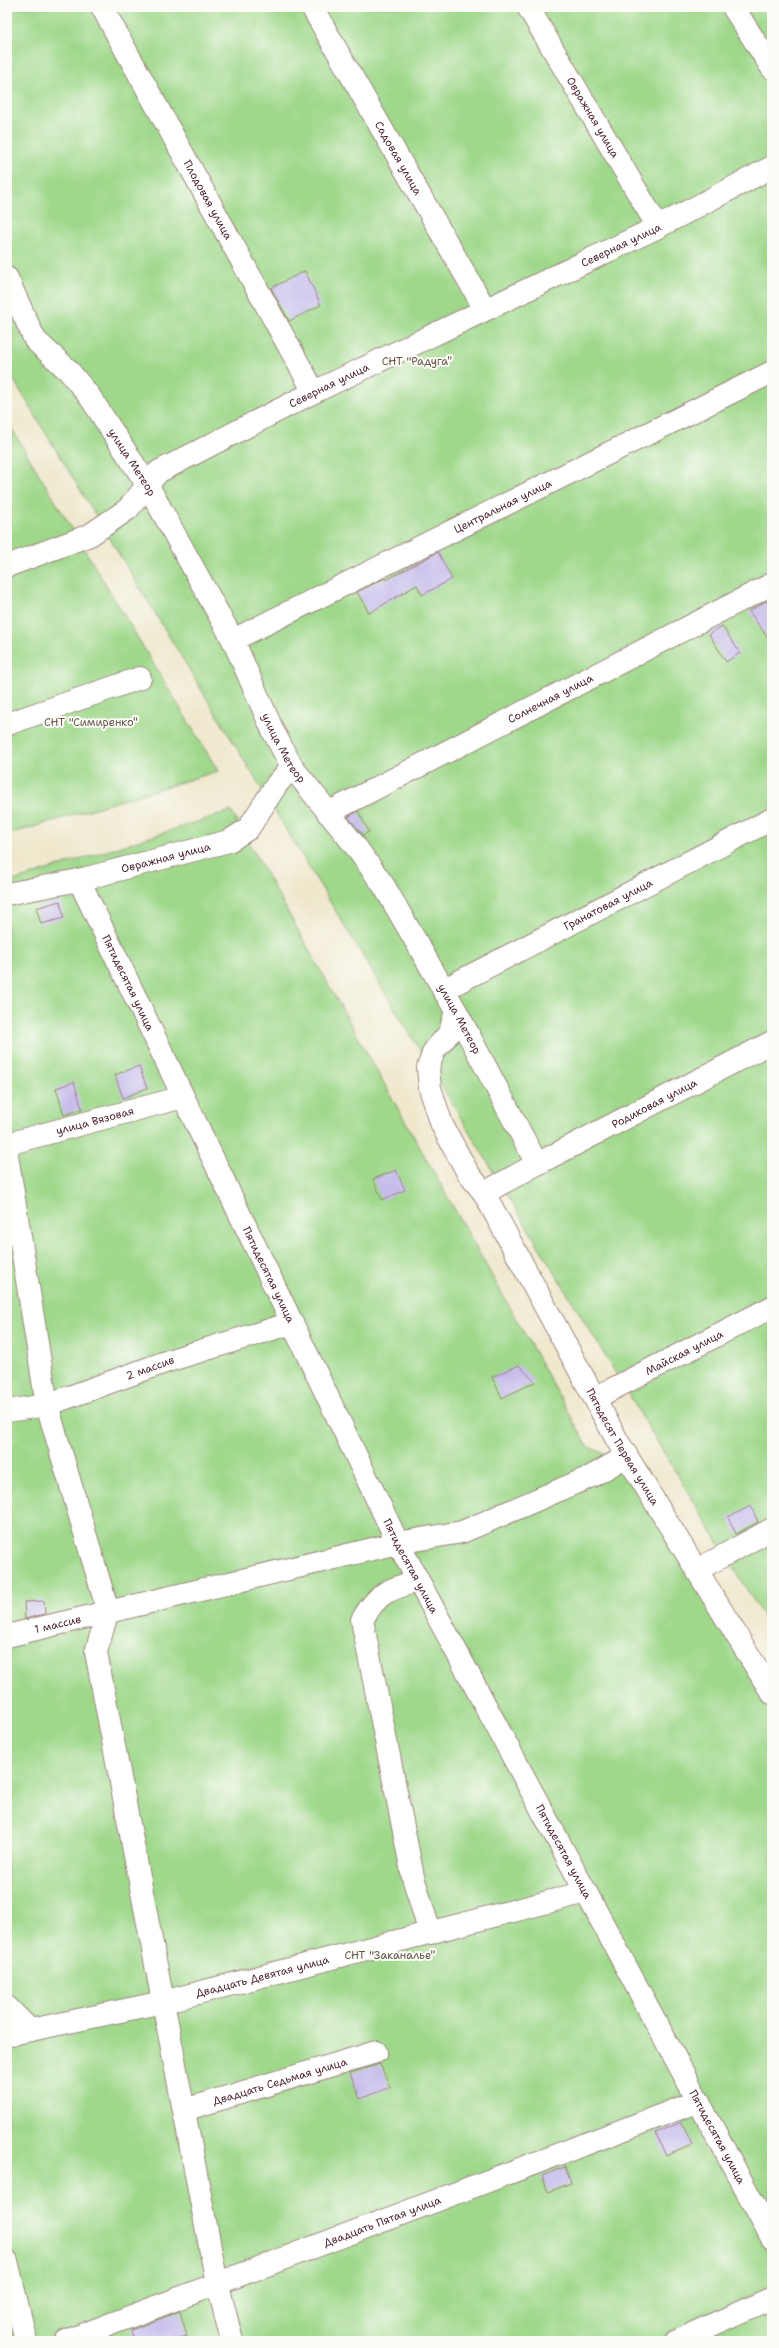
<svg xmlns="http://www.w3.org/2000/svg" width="779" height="2348" font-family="'Shantell Sans',sans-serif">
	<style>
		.green { fill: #9fd88b; stroke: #747c5b }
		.building { fill: #c6bbeb }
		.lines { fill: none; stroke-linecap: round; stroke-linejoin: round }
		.minor-casing { stroke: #9c847c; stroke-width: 24 }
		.minor { stroke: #fff; stroke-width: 22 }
		.labels { text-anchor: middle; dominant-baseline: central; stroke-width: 4; stroke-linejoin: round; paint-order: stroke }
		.street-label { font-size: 11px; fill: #4a1f2b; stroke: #fdfcf7 }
		.park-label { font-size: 11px; fill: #645648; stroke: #fdfcf7 }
	</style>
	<rect width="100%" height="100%" fill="#fdfcf7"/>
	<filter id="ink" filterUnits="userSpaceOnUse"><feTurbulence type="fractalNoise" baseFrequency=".025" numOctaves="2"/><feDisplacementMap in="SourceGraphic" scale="8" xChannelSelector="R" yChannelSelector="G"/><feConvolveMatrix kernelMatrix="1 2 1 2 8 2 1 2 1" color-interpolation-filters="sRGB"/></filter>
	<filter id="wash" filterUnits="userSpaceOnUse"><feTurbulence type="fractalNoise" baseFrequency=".012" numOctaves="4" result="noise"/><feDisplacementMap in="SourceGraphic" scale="16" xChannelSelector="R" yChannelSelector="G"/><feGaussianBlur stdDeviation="0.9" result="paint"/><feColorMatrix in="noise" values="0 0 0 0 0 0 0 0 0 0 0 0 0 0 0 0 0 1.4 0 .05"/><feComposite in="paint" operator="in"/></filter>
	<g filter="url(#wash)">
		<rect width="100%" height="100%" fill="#efe8cd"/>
		<g class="green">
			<polygon points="7,7 772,7 772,1631 7,369"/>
			<polygon points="7,421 218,771 7,835"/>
			<polygon points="231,811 588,1447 645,1468 772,1683 772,2341 7,2341 7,883"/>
		</g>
		<g id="blocks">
			<g class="building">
				<polygon points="305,271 321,305 289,321 271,288"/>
				<polygon points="438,552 452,579 422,595 417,585 369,613 357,592 385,578 386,580"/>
				<polygon points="766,601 772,610 772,644 749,611"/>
				<polygon points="722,626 740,653 726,662 709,634"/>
				<polygon points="358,811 369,832 363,835 348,817"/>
				<polygon points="60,901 64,918 41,924 36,908"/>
				<polygon points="139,1066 147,1088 123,1098 115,1075"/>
				<polygon points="74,1082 82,1109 64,1115 56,1088"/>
				<polygon points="396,1170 405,1190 382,1200 373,1179"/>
				<polygon points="519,1365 535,1382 502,1398 492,1377"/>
				<polygon points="751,1506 758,1522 736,1534 728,1517"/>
				<polygon points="44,1601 45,1614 25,1619 24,1602"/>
				<polygon points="380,2064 390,2087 360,2099 350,2073"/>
				<polygon points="682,2122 692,2145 666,2156 656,2133"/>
				<polygon points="565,2167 571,2183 548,2192 542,2176"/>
				<polygon points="180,2311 187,2336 169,2341 134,2341 131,2330"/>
			</g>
		</g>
	</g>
	<g filter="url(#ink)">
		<use href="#blocks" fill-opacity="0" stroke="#9c847c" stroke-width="1"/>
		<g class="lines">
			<g class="minor-casing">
				<g id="minor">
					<path id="s1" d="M102,7L314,392"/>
					<path id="s2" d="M312,7L485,309"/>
					<path id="s3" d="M528,7L658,227"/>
					<polyline points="733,7 772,68"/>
					<path id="s4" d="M7,278L35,340L68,370L90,397L148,486L233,640L273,731L292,767L353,843L384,886L456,1011L537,1164L484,1193"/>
					<path id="s5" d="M7,566L90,535L128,509L158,472L314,392L658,227L772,167"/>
					<path id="s6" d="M233,640L772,372"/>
					<polyline points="7,724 140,678"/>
					<path id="s7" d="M328,813L772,584"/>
					<path id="s8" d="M79,880L398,1543L772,2238"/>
					<path id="s9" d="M7,894L79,880L229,841L248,829L277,784L292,767"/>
					<path id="s10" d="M443,990L772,819"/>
					<path id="s11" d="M456,1011L450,1032L434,1051L428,1068L430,1088L442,1125L468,1173L484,1193L617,1440L772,1693"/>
					<path id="s12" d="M7,1144L183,1097"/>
					<polyline points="7,1155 47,1405 108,1611 96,1652 215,2273 232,2341"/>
					<path id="s13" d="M537,1164L772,1042"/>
					<path id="s14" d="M595,1398L772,1307"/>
					<path id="s15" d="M7,1411L47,1405L171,1360L292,1323"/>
					<polyline points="697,1570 772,1529"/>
					<path d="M418,1581C389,1589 378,1592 362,1620L413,1877L430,1933"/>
					<path id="s16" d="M7,1636L398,1543L462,1532L592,1476L627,1456"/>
					<polyline points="7,2007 30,2030"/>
					<path id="s17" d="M7,2035L163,2002L586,1892"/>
					<path id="s18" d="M184,2110L376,2052"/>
					<polyline points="7,2261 26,2341"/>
					<path id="s19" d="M66,2341L699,2101"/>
					<polyline points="676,2341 772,2298"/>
				</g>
			</g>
			<use href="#minor" class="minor"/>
		</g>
	</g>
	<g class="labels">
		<g class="street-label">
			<text stroke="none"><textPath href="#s3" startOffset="128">Овражная улица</textPath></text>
			<text stroke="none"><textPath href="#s2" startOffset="174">Садовая улица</textPath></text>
			<text stroke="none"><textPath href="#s1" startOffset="220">Плодовая улица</textPath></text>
			<text stroke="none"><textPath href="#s5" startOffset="698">Северная улица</textPath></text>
			<text stroke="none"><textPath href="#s5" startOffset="374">Северная улица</textPath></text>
			<text stroke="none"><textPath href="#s4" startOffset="225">улица Метеор</textPath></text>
			<text stroke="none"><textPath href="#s6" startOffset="301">Центральная улица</textPath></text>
			<text stroke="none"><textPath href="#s7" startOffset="250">Солнечная улица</textPath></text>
			<text stroke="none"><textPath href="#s4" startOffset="549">улица Метеор</textPath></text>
			<text stroke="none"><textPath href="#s9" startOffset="163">Овражная улица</textPath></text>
			<text stroke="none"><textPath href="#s10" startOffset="186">Гранатовая улица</textPath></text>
			<text stroke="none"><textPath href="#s8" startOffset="114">Пятидесятая улица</textPath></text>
			<text stroke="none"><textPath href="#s4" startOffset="873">улица Метеор</textPath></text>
			<text stroke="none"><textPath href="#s13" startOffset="132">Родиковая улица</textPath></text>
			<text stroke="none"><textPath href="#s12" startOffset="91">улица Вязовая</textPath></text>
			<text stroke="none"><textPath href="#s8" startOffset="438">Пятидесятая улица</textPath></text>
			<text stroke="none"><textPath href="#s14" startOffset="100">Майская улица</textPath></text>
			<text stroke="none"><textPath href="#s15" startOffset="150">2 массив</textPath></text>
			<text stroke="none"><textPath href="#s11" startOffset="493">Пятьдесят Первая улица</textPath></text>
			<text stroke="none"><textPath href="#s8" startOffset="762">Пятидесятая улица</textPath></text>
			<text stroke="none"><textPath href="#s16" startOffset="52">1 массив</textPath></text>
			<text stroke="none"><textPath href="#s8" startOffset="1086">Пятидесятая улица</textPath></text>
			<text stroke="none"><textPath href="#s17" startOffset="262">Двадцать Девятая улица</textPath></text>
			<text stroke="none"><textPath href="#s18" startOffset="100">Двадцать Седьмая улица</textPath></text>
			<text stroke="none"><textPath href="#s8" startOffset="1410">Пятидесятая улица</textPath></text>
			<text stroke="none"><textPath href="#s19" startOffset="338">Двадцать Пятая улица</textPath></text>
		</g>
		<g class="park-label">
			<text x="417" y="361">СНТ "Радуга"</text>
			<text x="91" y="722">СНТ "Симиренко"</text>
			<text x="390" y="1955">СНТ "Заканалье"</text>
		</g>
	</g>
	<rect width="779" height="2348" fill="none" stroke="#fdfcf7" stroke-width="24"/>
</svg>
